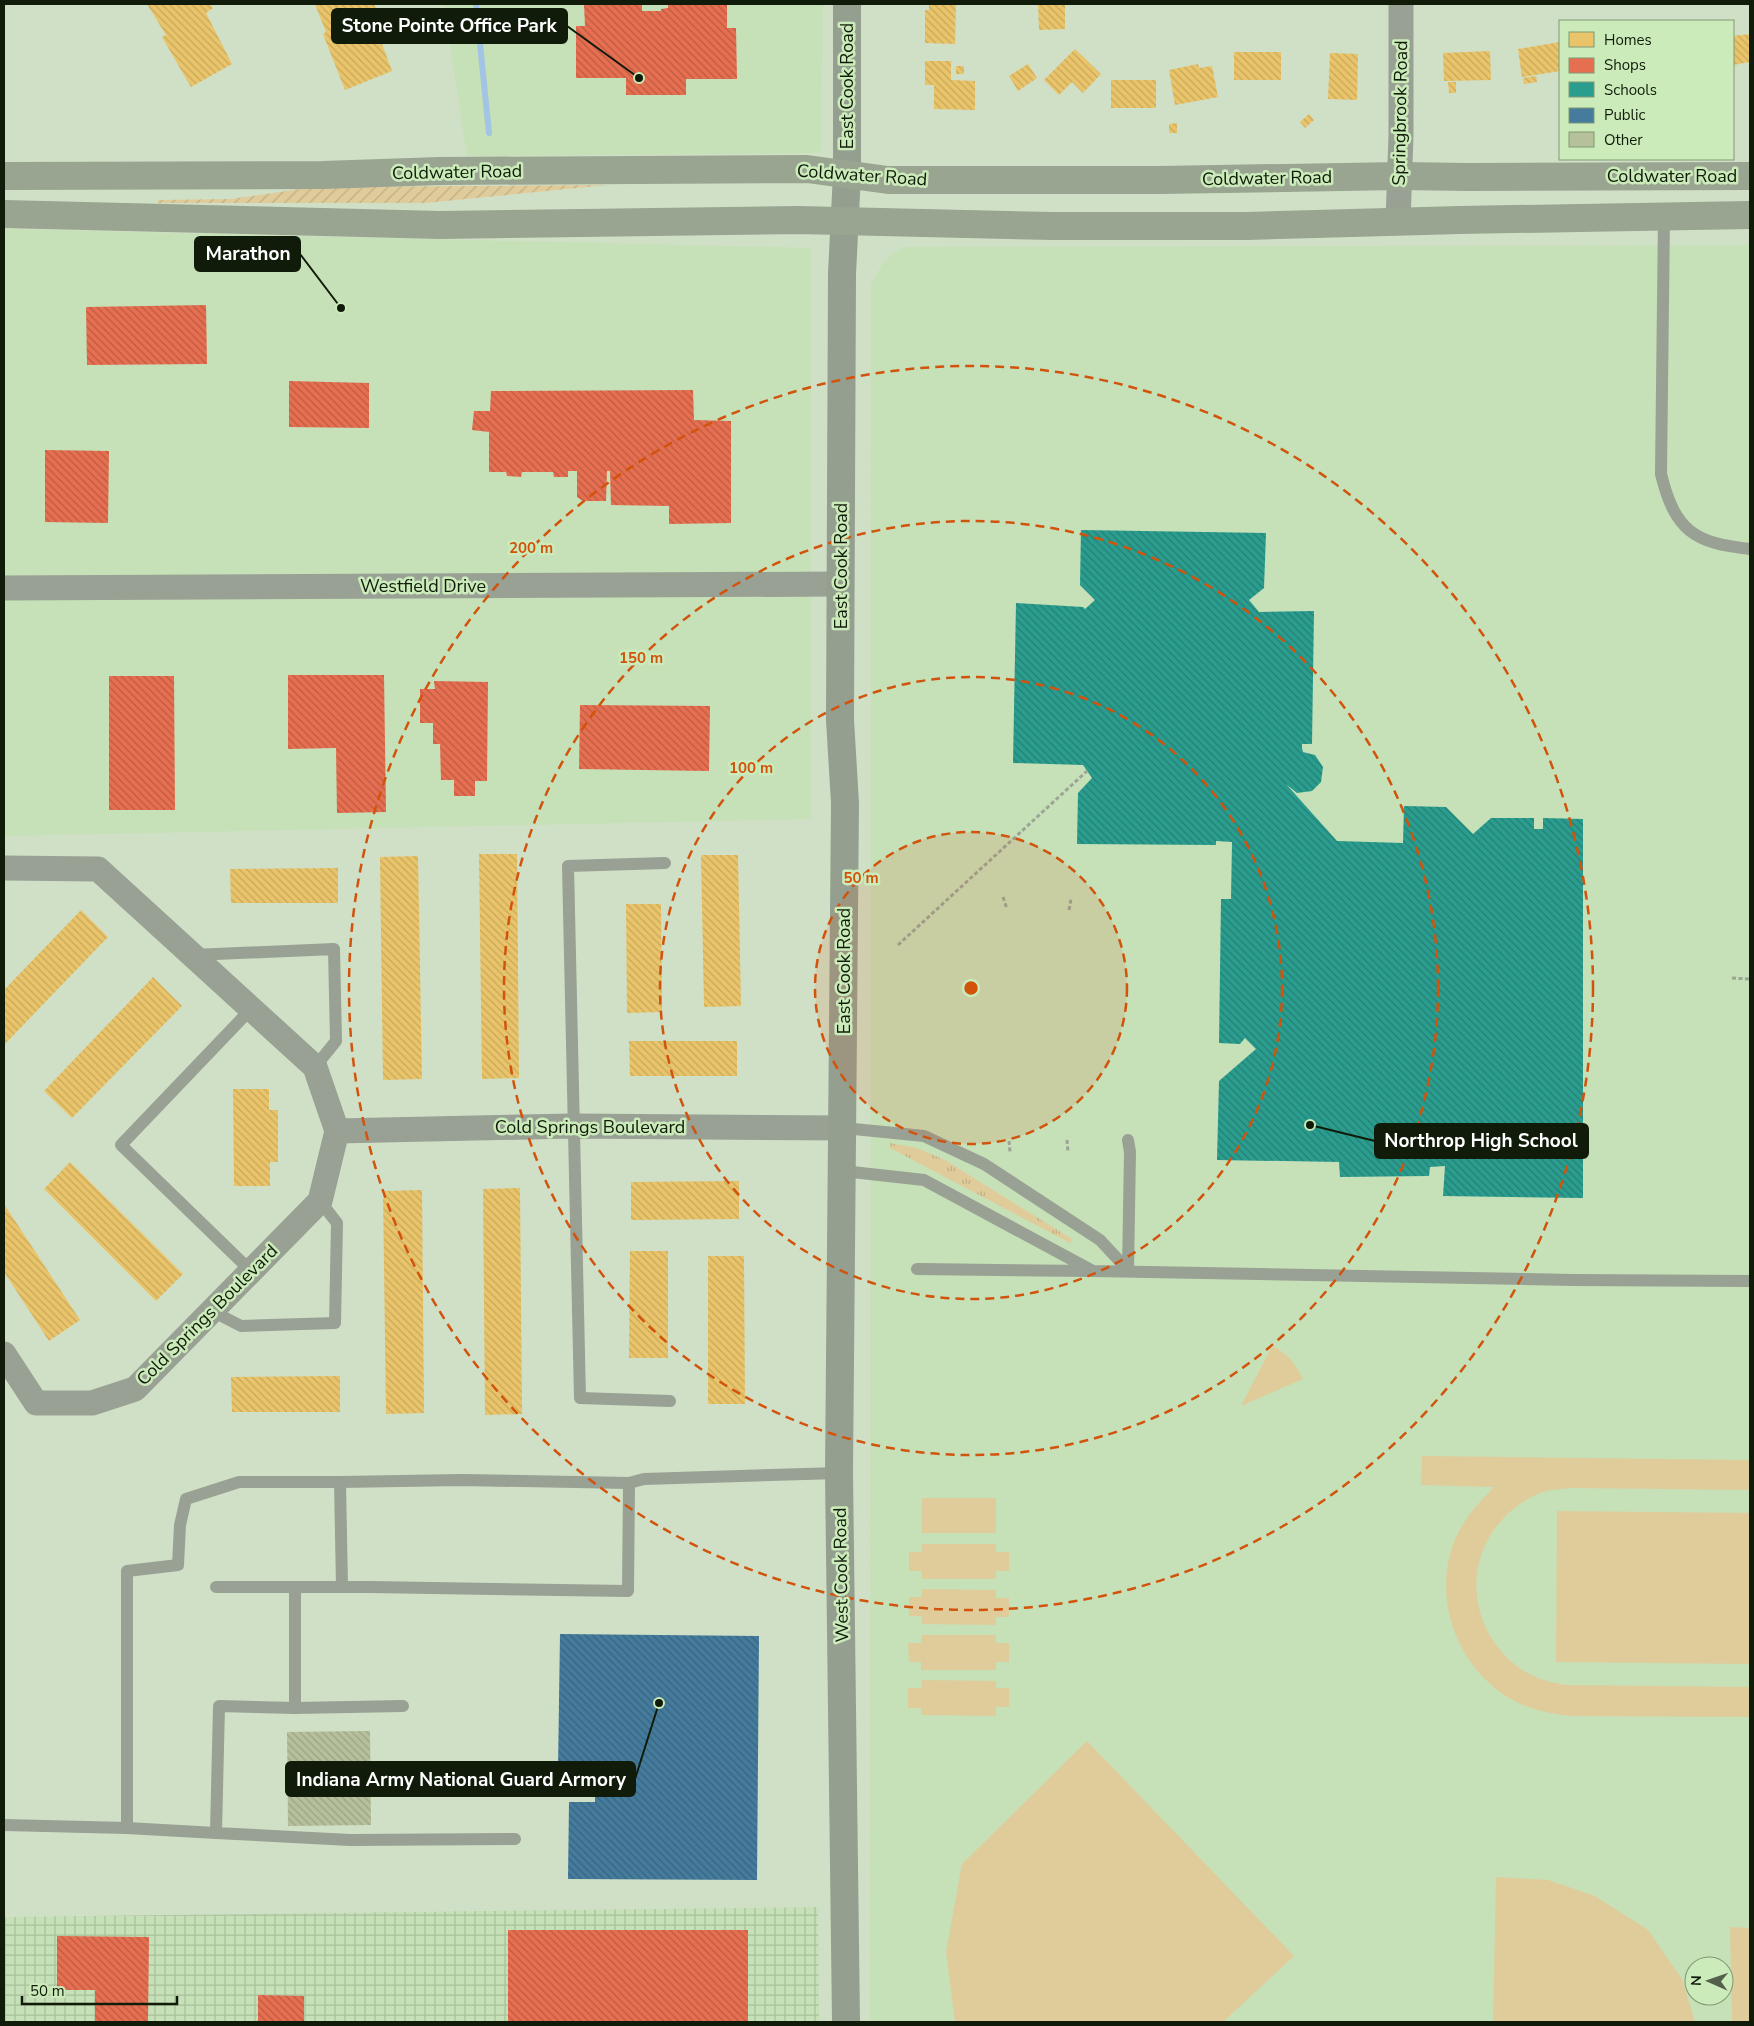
<svg xmlns="http://www.w3.org/2000/svg" width="1754" height="2026" font-family="'Nunito Sans',sans-serif">
	<style>
		.built { fill: #c6e0b7; fill-rule: evenodd }
		.industrial { fill: url(#industrial-grid) }
		.grass { fill: url(#grass-tufts) }
		.park { fill: #e0cc9b }
		.garden { fill: url(#garden-furrows) }
		.homes { fill: url(#homes-back-hatch) }
		.shops { fill: url(#shops-back-hatch) }
		.schools { fill: url(#schools-back-hatch) }
		.public { fill: url(#public-back-hatch) }
		.lines { fill: none; stroke-linecap: round; stroke-linejoin: round }
		.stream { stroke: #a2c5e4; stroke-width: 6 }
		.building { fill: url(#building-back-hatch) }
		.path { stroke: #9ba496; stroke-width: 3; stroke-dasharray: 4 2.5; stroke-linecap: butt }
		.service { stroke: #99a094; stroke-width: 12 }
		.minor { stroke: #99a094; stroke-width: 25 }
		.secondary { stroke: #959f90; stroke-width: 28 }
		.primary { stroke: #99a491; stroke-width: 28 }
		.ring { fill: none; stroke: #d2530c; stroke-width: 2.5; stroke-dasharray: 9 6 }
		.labels { text-anchor: middle; dominant-baseline: central; stroke-width: 5; stroke-linejoin: round; paint-order: stroke }
		.street-label { font-size: 18px; fill: #101b09; stroke: #ccebbb }
		.centre { fill: #d2530c; stroke: #ccebbb; stroke-width: 2.5 }
		.ring-label { font-size: 15px; text-anchor: middle; font-weight: bold; fill: #d2530c; stroke: #ccebbb; stroke-width: 5; stroke-linejoin: round; paint-order: stroke }
		.leader { fill: none; stroke: #101b09; stroke-width: 2 }
		.callout-dot { fill: #101b09; stroke: #ccebbb; stroke-width: 2 }
		.callout { fill: #101b09; stroke: #101b09; stroke-width: 2 }
		.callout-label { font-size: 19px; text-anchor: middle; font-weight: bold; fill: #fff }
	</style>
	<defs>
		<pattern id="industrial-grid" width="8" height="8" patternUnits="userSpaceOnUse" patternTransform="scale(1.25)"><rect width="8" height="8" fill="#c6e0b7"/><path d="M0 4h8M4 0v8" fill="none" stroke="#a9c09c"/></pattern>
		<pattern id="grass-tufts" width="24" height="20" patternUnits="userSpaceOnUse" patternTransform="scale(1.25)"><rect width="24" height="20" fill="#e0cc9b"/><path d="M3 7l-1-3M5 7V3M7 7l1-3M15 17l-1-3M17 17v-4M19 17l1-3" fill="none" stroke="#bfaf84"/></pattern>
		<pattern id="garden-furrows" width="10" height="10" patternUnits="userSpaceOnUse" patternTransform="scale(1.25)"><rect width="10" height="10" fill="#e0cc9b"/><path d="M-1 1l2-2M0 10L10 0M9 11l2-2" fill="none" stroke="#bfaf84"/></pattern>
		<pattern id="homes-back-hatch" width="6" height="6" patternUnits="userSpaceOnUse" patternTransform="scale(1.25)"><rect width="6" height="6" fill="#e9c46a"/><path d="M-1 5l2 2M0 0l6 6M5-1l2 2" fill="none" stroke="#c7a85b"/></pattern>
		<pattern id="shops-back-hatch" width="6" height="6" patternUnits="userSpaceOnUse" patternTransform="scale(1.25)"><rect width="6" height="6" fill="#e76f51"/><path d="M-1 5l2 2M0 0l6 6M5-1l2 2" fill="none" stroke="#ba5a41"/></pattern>
		<pattern id="schools-back-hatch" width="6" height="6" patternUnits="userSpaceOnUse" patternTransform="scale(1.25)"><rect width="6" height="6" fill="#2a9d8f"/><path d="M-1 5l2 2M0 0l6 6M5-1l2 2" fill="none" stroke="#237f73"/></pattern>
		<pattern id="public-back-hatch" width="6" height="6" patternUnits="userSpaceOnUse" patternTransform="scale(1.25)"><rect width="6" height="6" fill="#457b9d"/><path d="M-1 5l2 2M0 0l6 6M5-1l2 2" fill="none" stroke="#38647e"/></pattern>
		<pattern id="building-back-hatch" width="6" height="6" patternUnits="userSpaceOnUse" patternTransform="scale(1.25)"><rect width="6" height="6" fill="#b6c09b"/><path d="M-1 5l2 2M0 0l6 6M5-1l2 2" fill="none" stroke="#9ba484"/></pattern>
	</defs>
	<rect width="100%" height="100%" fill="#d0e0c6"/>
	<g class="built">
		<polygon points="444,4 823,4 821,153 467,156"/>
		<polygon points="4,229 811,248 811,819 4,836"/>
		<path d="M1750,245V2022H870L871,284L883,263L892,254L903,247ZM1694,1966H1724V1996H1694Z"/>
	</g>
	<polygon class="industrial" points="818,1907 819,2022 4,2022 4,1917"/>
	<polygon class="grass" points="890,1143 917,1148 945,1160 1072,1239 1070,1243 890,1148"/>
	<g class="park">
		<path d="M1272,1346C1287,1353 1296,1364 1303,1379L1241,1406Z"/>
		<path d="M1422,1456L1750,1460V1490L1574,1488C1563,1489 1551,1489 1540,1493C1521,1501 1505,1514 1493,1531C1461,1578 1477,1641 1524,1671C1537,1679 1552,1683 1567,1685L1750,1687V1717L1574,1716C1552,1714 1529,1710 1509,1698C1457,1666 1432,1599 1454,1542C1463,1519 1478,1504 1494,1487L1421,1485Z"/>
		<rect x="922" y="1498" width="74" height="35"/>
		<polygon points="1557,1511 1750,1513 1750,1664 1556,1662"/>
		<polygon points="922,1544 996,1544 996,1552 1009,1552 1009,1571 996,1571 996,1579 922,1579 922,1571 909,1571 909,1552 921,1552"/>
		<polygon points="922,1589 996,1590 996,1598 1009,1598 1009,1617 996,1617 996,1625 922,1624 921,1616 909,1616 909,1597 922,1597"/>
		<polygon points="922,1635 996,1635 996,1643 1009,1643 1009,1662 996,1662 996,1670 921,1670 921,1662 909,1662 908,1643 921,1643"/>
		<polygon points="922,1680 996,1681 996,1688 1009,1688 1009,1707 996,1707 996,1716 922,1715 921,1708 908,1708 908,1688 921,1688"/>
		<polygon points="1087,1741 1294,1956 1223,2022 955,2022 946,1952 962,1864"/>
		<polygon points="1496,1877 1548,1880 1595,1896 1648,1930 1682,1979 1695,2022 1493,2022"/>
		<polygon points="1730,1927 1750,1928 1750,2022 1732,2022"/>
	</g>
	<polygon class="garden" points="608,185 425,203 158,203 158,200 231,199 314,187"/>
	<g class="homes">
		<polygon points="147,4 210,4 213,8 206,13 232,64 191,87 162,37 166,35"/>
		<polygon points="315,4 374,4 378,14 372,17 392,71 345,90 323,34 326,32"/>
		<polygon points="929,4 956,4 955,44 925,43 925,10 929,10"/>
		<polygon points="1038,4 1065,4 1065,29 1039,30"/>
		<polygon points="1750,34 1750,62 1733,65 1733,36"/>
		<polygon points="1560,42 1560,71 1522,77 1518,49"/>
		<polygon points="1075,49 1101,74 1083,93 1072,82 1059,95 1044,80"/>
		<polygon points="1490,51 1491,80 1444,81 1443,53"/>
		<rect x="1234" y="52" width="47" height="28"/>
		<polygon points="1330,53 1358,54 1357,100 1328,99"/>
		<polygon points="925,61 951,61 951,80 975,81 975,110 934,109 934,85 925,85"/>
		<polygon points="1028,64 1037,78 1018,91 1009,76"/>
		<polygon points="1198,64 1199,68 1212,66 1218,97 1175,105 1169,70"/>
		<rect x="956" y="66" width="8" height="8"/>
		<polygon points="1536,76 1537,82 1524,84 1523,78"/>
		<rect x="1111" y="80" width="45" height="28"/>
		<polygon points="1448,82 1456,82 1456,93 1449,93"/>
		<polygon points="1309,114 1314,120 1305,128 1300,122"/>
		<polygon points="1177,123 1177,133 1169,133 1169,124"/>
		<polygon points="479,854 517,854 519,1078 482,1079"/>
		<polygon points="701,855 738,855 741,1006 704,1007"/>
		<polygon points="418,856 422,1079 383,1080 380,857"/>
		<polygon points="338,868 338,903 231,903 230,869"/>
		<polygon points="626,904 661,904 662,1012 627,1013"/>
		<polygon points="81,910 108,937 4,1045 4,990"/>
		<polygon points="153,977 182,1006 72,1118 44,1091"/>
		<polygon points="629,1041 737,1041 737,1076 630,1076"/>
		<polygon points="233,1089 269,1089 269,1110 278,1110 278,1162 270,1162 270,1186 234,1186"/>
		<polygon points="70,1162 183,1274 156,1301 44,1189"/>
		<polygon points="739,1181 739,1219 631,1220 631,1182"/>
		<polygon points="520,1188 522,1414 485,1415 483,1189"/>
		<polygon points="422,1190 424,1413 386,1414 383,1191"/>
		<polygon points="4,1204 80,1320 49,1341 4,1272"/>
		<polygon points="630,1251 668,1251 668,1358 629,1358"/>
		<polygon points="708,1256 744,1256 745,1404 708,1404"/>
		<polygon points="340,1376 340,1412 232,1412 231,1377"/>
	</g>
	<g class="shops">
		<polygon points="584,4 642,4 642,11 661,11 661,9 668,8 668,4 727,4 727,28 736,28 737,79 686,79 686,95 626,95 626,78 576,78 576,26 585,26"/>
		<polygon points="206,305 207,364 87,365 86,307"/>
		<polygon points="289,381 369,383 369,428 289,427"/>
		<polygon points="693,390 694,420 731,421 731,523 669,524 669,506 611,505 610,471 607,471 606,501 583,501 577,497 577,471 568,471 568,477 554,477 553,472 522,472 521,477 507,476 506,472 489,472 489,432 472,430 474,411 490,411 491,391"/>
		<polygon points="45,450 109,451 108,523 45,522"/>
		<polygon points="288,675 384,675 386,812 337,813 336,748 288,749"/>
		<polygon points="109,676 174,676 175,810 109,810"/>
		<polygon points="434,681 488,682 487,781 475,781 475,796 454,796 454,780 441,780 440,744 433,744 433,723 420,723 420,689 435,689"/>
		<polygon points="580,705 710,706 709,771 579,769"/>
		<rect x="508" y="1930" width="240" height="92"/>
		<polygon points="57,1936 149,1937 148,2022 95,2022 95,1990 57,1990"/>
		<polygon points="258,1995 304,1996 304,2022 258,2022"/>
	</g>
	<polygon class="schools" points="1081,530 1266,533 1264,588 1249,600 1259,612 1314,611 1312,744 1302,744 1302,748 1303,752 1315,755 1323,767 1321,782 1312,791 1297,793 1286,784 1337,841 1403,843 1404,806 1446,807 1473,834 1491,818 1534,818 1534,829 1543,829 1543,818 1583,819 1583,1198 1443,1196 1445,1166 1430,1167 1429,1176 1340,1177 1339,1162 1217,1160 1219,1081 1256,1049 1245,1038 1240,1044 1219,1043 1221,899 1231,899 1232,842 1216,841 1216,845 1077,844 1078,793 1092,778 1083,765 1013,763 1016,603 1083,607 1085,609 1095,600 1080,585"/>
	<polygon class="public" points="560,1634 759,1636 757,1880 568,1879 569,1802 595,1802 595,1770 558,1770"/>
	<g class="lines">
		<polyline class="stream" points="476,4 489,133"/>
	</g>
	<polygon class="building" points="370,1731 371,1825 288,1826 287,1732"/>
	<g class="lines">
		<g class="path">
			<polyline points="1003,897 1007,909"/>
			<polyline points="1069,910 1071,899"/>
			<polyline points="898,945 1087,771"/>
			<polyline points="1732,978 1749,979"/>
			<polyline points="1067,1140 1068,1152"/>
			<polyline points="1009,1141 1010,1152"/>
		</g>
		<g class="service">
			<path d="M1664,216L1661,474C1675,531 1694,543 1750,549"/>
			<polyline points="665,863 568,866 580,1398 670,1401"/>
			<polyline points="193,955 334,949 336,1041 315,1067"/>
			<polyline points="844,1128 924,1136 984,1164 1100,1240 1128,1270"/>
			<polyline points="1128,1140 1130,1152 1128,1270"/>
			<polyline points="843,1171 924,1180 1093,1271 1573,1280 1750,1281"/>
			<polyline points="917,1269 1090,1271"/>
			<polyline points="251,1271 121,1145 251,1009"/>
			<polyline points="212,1311 241,1326 335,1323 337,1223 320,1201"/>
			<polyline points="216,1587 370,1587 628,1591 629,1483"/>
			<polyline points="295,1587 295,1708"/>
			<polyline points="342,1587 340,1482 461,1480 629,1483 644,1479 839,1473"/>
			<polyline points="403,1706 295,1708 219,1706 216,1833 350,1840 515,1839"/>
			<polyline points="4,1825 127,1828 127,1571 178,1565 180,1525 186,1499 239,1482 340,1482"/>
			<polyline points="127,1828 216,1833"/>
		</g>
		<g class="minor">
			<polyline points="1398,222 1401,135 1401,4"/>
			<polyline points="4,588 841,584"/>
			<polyline points="4,868 98,869 315,1067 337,1131 320,1201 135,1389 92,1403 36,1403 4,1354"/>
			<polyline points="337,1131 573,1126 844,1128"/>
		</g>
		<polyline class="secondary" points="846,2022 839,1473 845,803 840,720 842,274 847,174 847,4"/>
		<g class="primary">
			<polyline points="4,176 323,175 440,171 807,169 888,180 1159,180 1400,176 1468,177 1750,176"/>
			<polyline points="4,214 440,225 798,220 1053,226 1247,226 1460,220 1750,215"/>
		</g>
	</g>
	<circle cx="971" cy="988" r="156" fill="#d2530c" fill-opacity=".12"/>
	<g class="ring">
		<circle cx="971" cy="988" r="156"/>
		<circle cx="971" cy="988" r="311"/>
		<circle cx="971" cy="988" r="467"/>
		<circle cx="971" cy="988" r="622"/>
	</g>
	<g class="labels">
		<g class="street-label">
			<text transform="translate(847 86) rotate(-90)">East Cook Road</text>
			<text transform="translate(1400 113) rotate(-89)">Springbrook Road</text>
			<text transform="translate(457 172) rotate(-1)">Coldwater Road</text>
			<text transform="translate(862 175) rotate(4)">Coldwater Road</text>
			<text x="1672" y="176">Coldwater Road</text>
			<text transform="translate(1267 178) rotate(-1)">Coldwater Road</text>
			<text transform="translate(841 566) rotate(-90)">East Cook Road</text>
			<text x="423" y="586">Westfield Drive</text>
			<text transform="translate(844 971) rotate(-90)">East Cook Road</text>
			<text x="590" y="1127">Cold Springs Boulevard</text>
			<text transform="translate(207 1315) rotate(-45)">Cold Springs Boulevard</text>
			<text transform="translate(841 1575) rotate(-91)">West Cook Road</text>
		</g>
	</g>
	<circle cx="971" cy="988" r="8" class="centre"/>
	<g class="ring-label">
		<text x="531" y="553">200 m</text>
		<text x="641" y="663">150 m</text>
		<text x="751" y="773">100 m</text>
		<text x="861" y="883">50 m</text>
	</g>
	<path class="leader" d="M639 78L567 26M341 308L300 254M1310 1125L1375 1141M659 1703L635 1779"/>
	<g class="callout-dot">
		<circle cx="639" cy="78" r="5"/>
		<circle cx="341" cy="308" r="5"/>
		<circle cx="1310" cy="1125" r="5"/>
		<circle cx="659" cy="1703" r="5"/>
	</g>
	<g class="callout">
		<rect x="332" y="9" width="235" height="34" rx="5"/>
		<rect x="195" y="237" width="105" height="34" rx="5"/>
		<rect x="1375" y="1124" width="213" height="34" rx="5"/>
		<rect x="286" y="1762" width="349" height="34" rx="5"/>
	</g>
	<g class="callout-label">
		<text x="449" y="32">Stone Pointe Office Park</text>
		<text x="248" y="260">Marathon</text>
		<text x="1481" y="1147">Northrop High School</text>
		<text x="461" y="1786">Indiana Army National Guard Armory</text>
	</g>
	<rect width="1754" height="2026" fill="none" stroke="#101b09" stroke-width="10"/>
	<rect x="1559" y="20" width="175" height="140" fill="#ccebbb" stroke="#819874"/>
	<rect x="1569" y="32" width="25" height="15" fill="#e9c46a" stroke="#819874"/>
	<text x="1604" y="45" font-size="15" fill="#101b09">Homes</text>
	<rect x="1569" y="58" width="25" height="15" fill="#e76f51" stroke="#819874"/>
	<text x="1604" y="70" font-size="15" fill="#101b09">Shops</text>
	<rect x="1569" y="82" width="25" height="15" fill="#2a9d8f" stroke="#819874"/>
	<text x="1604" y="95" font-size="15" fill="#101b09">Schools</text>
	<rect x="1569" y="108" width="25" height="15" fill="#457b9d" stroke="#819874"/>
	<text x="1604" y="120" font-size="15" fill="#101b09">Public</text>
	<rect x="1569" y="132" width="25" height="15" fill="#b6c09b" stroke="#819874"/>
	<text x="1604" y="145" font-size="15" fill="#101b09">Other</text>
	<g transform="translate(1709 1981) rotate(272)"><circle r="24" fill="#ccebbb" stroke="#819874"/>
	<path d="M0-4L9 19L0 12L-9 19Z" fill="#53604b"/>
	<text y="-8" font-size="14" font-weight="bold" text-anchor="middle" fill="#101b09">N</text>
	</g>
	<path d="M22 1996v8h155v-8" fill="none" stroke="#101b09" stroke-width="2.5"/>
	<text x="30" y="1996" font-size="15" fill="#101b09" stroke="#ccebbb" stroke-width="4" paint-order="stroke">50 m</text>
</svg>
